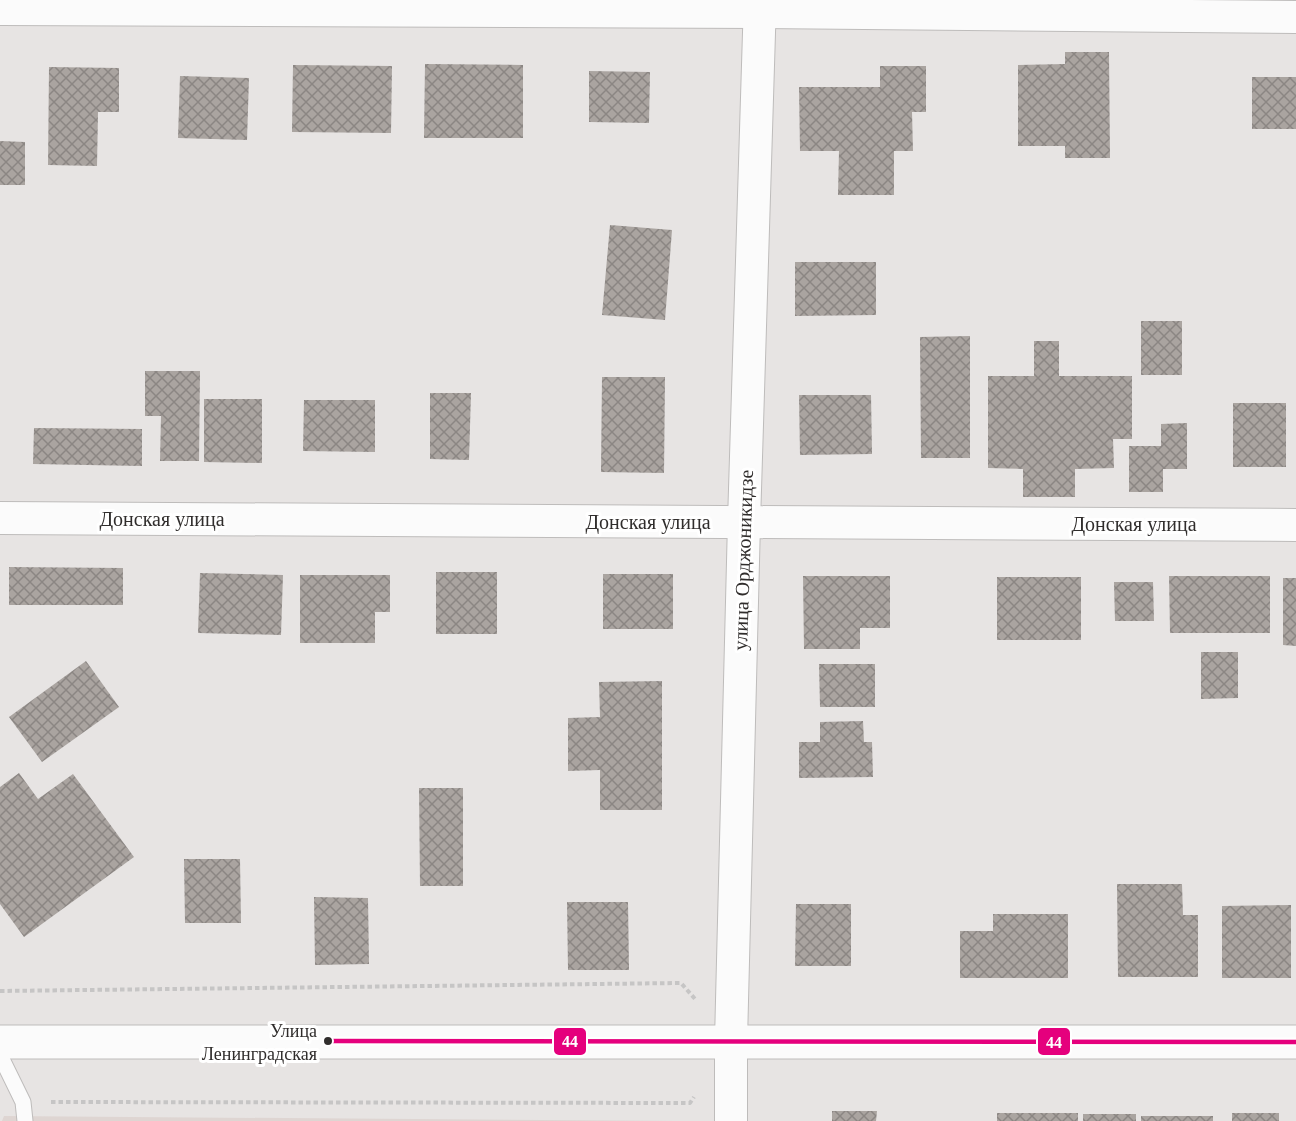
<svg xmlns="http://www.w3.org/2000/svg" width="1296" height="1121" font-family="'Times New Roman',serif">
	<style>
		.built { fill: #ded5d2 }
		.building { fill: url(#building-cross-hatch) }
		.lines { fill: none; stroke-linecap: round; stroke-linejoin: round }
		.lane-casing { stroke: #bebcbb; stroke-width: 17 }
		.street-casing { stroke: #bebcbb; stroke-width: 34 }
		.secondary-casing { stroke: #bebcbb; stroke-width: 35 }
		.path { stroke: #c6c5c5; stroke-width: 4; stroke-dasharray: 4.5 3; stroke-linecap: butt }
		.lane { stroke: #fbfbfb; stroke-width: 15 }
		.street { stroke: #fbfbfb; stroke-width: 32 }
		.secondary { stroke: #fbfbfb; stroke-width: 33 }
		.bus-1-casing { stroke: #fff; stroke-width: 9 }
		.bus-1 { stroke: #e5007d; stroke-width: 4.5 }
		.bus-dot { fill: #302d2c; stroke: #fff; stroke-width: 2 }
		.labels { text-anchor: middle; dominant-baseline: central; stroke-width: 6; stroke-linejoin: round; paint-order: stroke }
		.bus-label { font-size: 18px; fill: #302d2c; stroke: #fff; text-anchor: end }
		.street-label { font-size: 20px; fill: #302d2c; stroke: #fff }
		.line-badge { stroke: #fff; stroke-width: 2 }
		.badge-label { font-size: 16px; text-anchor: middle; font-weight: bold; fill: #fff }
	</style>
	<defs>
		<pattern id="building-cross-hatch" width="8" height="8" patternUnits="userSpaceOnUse" patternTransform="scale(1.5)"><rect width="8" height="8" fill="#aaa4a0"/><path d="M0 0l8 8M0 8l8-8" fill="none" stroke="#8b8683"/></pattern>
	</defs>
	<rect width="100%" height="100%" fill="#e7e4e3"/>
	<polygon class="built" points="4,1116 674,1121 2,1121"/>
	<g class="building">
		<polygon points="1065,52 1109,52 1110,158 1065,158 1065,146 1018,146 1018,65 1065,64"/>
		<polygon points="425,64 523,65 523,138 424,138"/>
		<polygon points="293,65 392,66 391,133 292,132"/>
		<polygon points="880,66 926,66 926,112 912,112 913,151 894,151 894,195 838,195 839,151 800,151 799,87 880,87"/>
		<polygon points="49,67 119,68 119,112 98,112 97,166 48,165"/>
		<polygon points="589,71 650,72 649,123 589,122"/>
		<polygon points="180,76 249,78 247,140 178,138"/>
		<rect x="1252" y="77" width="44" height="52"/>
		<polygon points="0,141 25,142 25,185 0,185"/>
		<polygon points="610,225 672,230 665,320 602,315"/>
		<polygon points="795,262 876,262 876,315 795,316"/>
		<rect x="1141" y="321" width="41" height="54"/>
		<polygon points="970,336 970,458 921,458 920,337"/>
		<polygon points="1034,341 1059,341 1059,376 1132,376 1132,439 1113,439 1114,468 1075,469 1075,497 1023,497 1023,469 988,468 988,376 1034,376"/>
		<polygon points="145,371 200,371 199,461 160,461 161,416 145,416"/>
		<polygon points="602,377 665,377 664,473 601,472"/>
		<polygon points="430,393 471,393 469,460 430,459"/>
		<polygon points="799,395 871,395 872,454 800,455"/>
		<polygon points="204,399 262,399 262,463 204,462"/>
		<polygon points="304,400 375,400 375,452 303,451"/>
		<rect x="1233" y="403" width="53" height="64"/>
		<polygon points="1187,423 1187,469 1163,469 1163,492 1129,492 1129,446 1161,446 1161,424"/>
		<polygon points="34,428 142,429 142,466 33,464"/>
		<polygon points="9,567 123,568 123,605 9,605"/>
		<rect x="436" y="572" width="61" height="62"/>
		<polygon points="200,573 283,575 281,635 198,633"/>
		<rect x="603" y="574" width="70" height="55"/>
		<polygon points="300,575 390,575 390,612 375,612 375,643 300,643"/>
		<polygon points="803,576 890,576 890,628 860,628 860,649 804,649"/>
		<polygon points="1169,576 1270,576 1270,633 1170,633"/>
		<rect x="997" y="577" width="84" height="63"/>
		<polygon points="1283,578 1296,578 1296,646 1283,645"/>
		<polygon points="1114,582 1153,582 1154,621 1115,621"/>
		<polygon points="1201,652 1238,652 1238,698 1201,699"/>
		<polygon points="86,661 119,707 42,762 9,717"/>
		<polygon points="819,664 875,664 875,707 820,707"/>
		<polygon points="662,681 662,810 600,810 600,770 568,771 568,718 600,717 599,682"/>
		<polygon points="863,721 864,742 872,742 873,777 799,778 799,742 820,742 820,722"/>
		<polygon points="19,773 38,799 73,774 134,857 24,937 0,904 0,787"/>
		<polygon points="419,788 463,788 463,886 420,886"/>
		<polygon points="184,859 240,859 241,923 185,923"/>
		<polygon points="1117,884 1182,884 1183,915 1198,915 1198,977 1118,977"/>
		<polygon points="314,897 368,898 369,964 315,965"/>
		<polygon points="567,902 628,902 629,970 568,970"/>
		<polygon points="796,904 851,904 851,966 795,966"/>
		<polygon points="1291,905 1291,978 1222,978 1222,906"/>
		<polygon points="993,914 1068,914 1068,978 960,978 960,931 993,931"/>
		<polygon points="832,1111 877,1111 876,1121 832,1121"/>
		<rect x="997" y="1113" width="81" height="8"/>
		<rect x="1232" y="1113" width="47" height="8"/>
		<rect x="1083" y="1114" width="53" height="7"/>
		<rect x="1141" y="1116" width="72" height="5"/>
	</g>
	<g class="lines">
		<g class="lane-casing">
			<polyline id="lane" points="0,1055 23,1102 25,1121"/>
		</g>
		<g class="street-casing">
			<g id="street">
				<polyline points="0,9 760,12 1296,17"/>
				<polyline points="0,518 1296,525"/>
				<polyline points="731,1121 731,1041 744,522 760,0"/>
			</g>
		</g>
		<g class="secondary-casing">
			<polyline id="secondary" points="0,1042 1296,1042"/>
		</g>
		<g class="path">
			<polyline points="0,991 681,983 696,1000"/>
			<polyline points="51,1102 690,1103 694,1097"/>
		</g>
		<use href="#lane" class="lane"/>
		<use href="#street" class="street"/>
		<use href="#secondary" class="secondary"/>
		<g class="bus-1-casing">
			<polyline id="bus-1" points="328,1041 1296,1042"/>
		</g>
		<use href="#bus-1" class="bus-1"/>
	</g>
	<circle class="bus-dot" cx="328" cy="1041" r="5"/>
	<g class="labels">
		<g class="bus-label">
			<text x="317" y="1031">Улица<tspan x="317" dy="23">Ленинградская</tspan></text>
		</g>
		<g class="street-label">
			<text x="162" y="519">Донская улица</text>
			<text x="648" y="522">Донская улица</text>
			<text x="1134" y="524">Донская улица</text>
			<text transform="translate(743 560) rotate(-88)">улица Орджоникидзе</text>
		</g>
	</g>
	<g class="line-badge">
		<rect x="553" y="1027" width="34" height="29" rx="6" fill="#e5007d"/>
		<rect x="1037" y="1027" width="34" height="29" rx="6" fill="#e5007d"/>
	</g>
	<g class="badge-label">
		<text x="570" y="1047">44</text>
		<text x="1054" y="1048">44</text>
	</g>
</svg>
